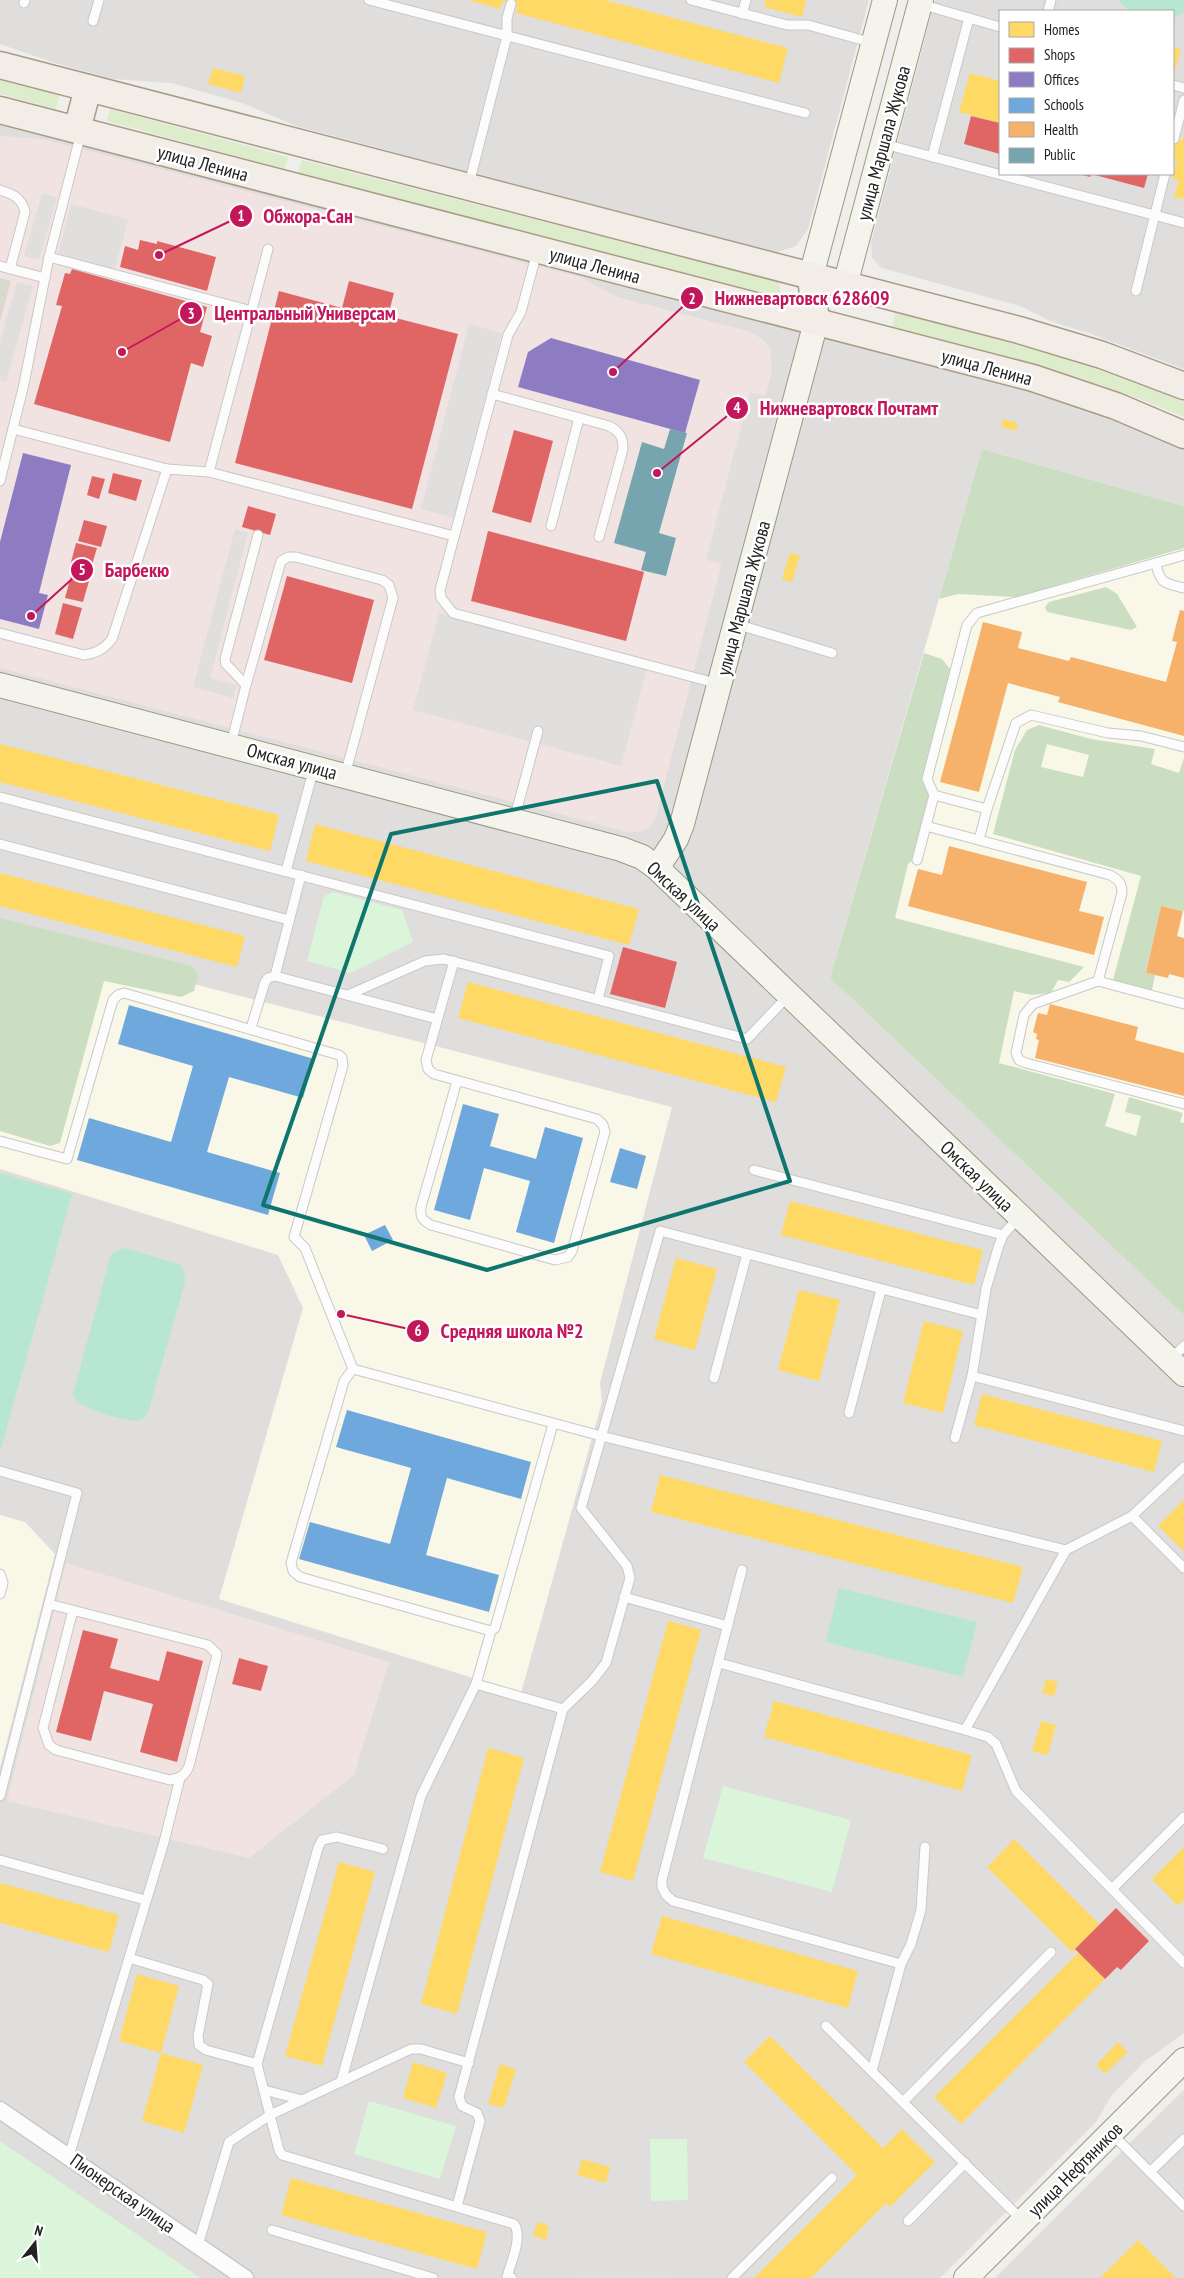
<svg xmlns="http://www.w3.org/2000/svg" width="1184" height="2278" font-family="'PT Sans Narrow',sans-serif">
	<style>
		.residential { fill: #dfdedc; fill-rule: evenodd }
		.commercial { fill: #f1e3e1 }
		.education { fill: #f8f7e8 }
		.construction { fill: #d9d9cd }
		.grass { fill: #ddeccb }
		.forest { fill: #cbdec1; fill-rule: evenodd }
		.park { fill: #daf5da }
		.pitch { fill: #b7e6d2 }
		.parking { fill: #e0dfde }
		.homes { fill: #ffd966 }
		.shops { fill: #e06666 }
		.offices { fill: #8e7cc3 }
		.schools { fill: #6fa8dc }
		.health { fill: #f6b26b }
		.public { fill: #76a5af }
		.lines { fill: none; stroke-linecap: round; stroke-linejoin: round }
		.lane-casing { stroke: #c9c8c7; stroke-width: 11 }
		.street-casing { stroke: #c9c8c7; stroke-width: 19 }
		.secondary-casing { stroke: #999a82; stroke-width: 26 }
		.primary-casing { stroke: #a79c86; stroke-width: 29 }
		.lane { stroke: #fdfcfc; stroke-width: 9 }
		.street { stroke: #fdfcfc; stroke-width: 16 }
		.secondary { stroke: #f4f4ed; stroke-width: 24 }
		.primary { stroke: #f3ede7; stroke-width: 26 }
		.marked { fill: none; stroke: #0f766e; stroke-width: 4; stroke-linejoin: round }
		.labels { text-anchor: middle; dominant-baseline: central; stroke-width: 5; stroke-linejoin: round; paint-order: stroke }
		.street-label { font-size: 19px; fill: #222; stroke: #fff }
		.leader { fill: none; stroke: #c2185b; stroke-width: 2 }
		.callout-dot { fill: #c2185b; stroke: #fff; stroke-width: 2 }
		.mark-label { font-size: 15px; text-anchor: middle; font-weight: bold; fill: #fff }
		.callout-label { font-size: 20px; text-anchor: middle; font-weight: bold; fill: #c2185b; stroke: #fff; stroke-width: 5; stroke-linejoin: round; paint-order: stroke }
	</style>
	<rect width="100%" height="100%" fill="#f0eeeb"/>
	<g class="residential">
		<polygon points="0,0 869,0 808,229 796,246 778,252 768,251 296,126 242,103 171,83 113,79 55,63 0,44"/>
		<path d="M935,0H1184V369L1091,334L1050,321L1020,306L882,268L872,258L871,243ZM1000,11H1173V174H1000Z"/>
		<polygon points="0,111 816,322 1184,438 1184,2033 1144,2062 1111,2096 1096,2122 940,2278 0,2278"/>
		<polygon points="1184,2090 1184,2278 995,2278 1142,2131"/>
	</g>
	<g class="commercial">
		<polygon points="0,136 43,139 580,277 618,297 751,332 763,340 770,348 772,370 655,820 650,827 640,832 628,832 0,668"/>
		<polygon points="66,1563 389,1662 354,1775 249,1858 7,1801"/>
	</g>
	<g class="education">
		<polygon points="982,449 1184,506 1184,1315 830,978"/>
		<polygon points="0,934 672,1107 600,1383 602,1402 521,1693 219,1599 303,1308 278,1255 0,1169"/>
		<polygon points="0,1515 25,1522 55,1554 0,1768"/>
	</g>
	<polygon class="construction" points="0,278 11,281 0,321"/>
	<g class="grass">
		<polygon points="0,80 59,95 56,109 0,94"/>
		<polygon points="110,109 288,157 284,169 107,121"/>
		<polygon points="302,160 778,282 781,292 777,296 770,296 298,173"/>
		<path d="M895,313C993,338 1091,362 1184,402V417C1090,376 991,352 892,328Z"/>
	</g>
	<g class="forest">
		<polygon points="982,449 1184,506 1184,548 1015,597 958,594 939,599"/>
		<polygon points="1106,587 1117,594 1137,627 1131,630 1047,612 1045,607 1049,602"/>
		<polygon points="924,653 942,659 951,670 923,780 930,795 914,859 908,864 895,918 1084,967 1069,982 1058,980 1051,993 1032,995 1014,991 999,1063 1115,1094 1105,1126 1136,1136 1141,1116 1125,1112 1129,1097 1183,1113 1180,1122 1184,1123 1184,1315 830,978"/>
		<path d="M1039,725L1091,739L1155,749L1151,764L1179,773L1184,758V911L1161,906L1146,973L1155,975L1152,990L1113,980L1141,876L993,834L1015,750L1027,730ZM1047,744L1089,755L1083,777L1041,767Z"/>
		<polygon points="0,918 192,966 198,976 194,991 181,997 104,981 60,1143 50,1146 0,1131"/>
	</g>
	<g class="park">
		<polygon points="333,892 402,910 413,942 351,973 307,961 324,896"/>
		<polygon points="723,1786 851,1820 832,1892 703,1858"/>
		<polygon points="369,2101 456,2126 440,2179 354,2154"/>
		<polygon points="650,2139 687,2139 688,2200 651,2201"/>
		<polygon points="0,2141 176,2261 200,2278 0,2278"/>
	</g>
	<g class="pitch">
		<polygon points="1118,0 1184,0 1184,12 1173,19 1173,11 1130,11"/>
		<polygon points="0,1173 72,1194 0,1452"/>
		<path d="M124,1248L179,1264L184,1270L185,1282L149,1409L144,1418L136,1421C121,1420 77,1409 73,1394L110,1258L113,1253Z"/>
		<polygon points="839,1588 977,1622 963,1677 826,1642"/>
	</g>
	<g class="parking">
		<polygon points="308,0 346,0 416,18 411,35 306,8"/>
		<polygon points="1062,0 1091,0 1120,8 1120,11 1059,11"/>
		<polygon points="516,42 656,78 646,118 626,113 623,125 578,113 587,76 512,56"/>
		<polygon points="42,193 57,197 39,260 24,256"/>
		<polygon points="71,204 128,219 115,269 58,254"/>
		<polygon points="17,282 33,286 6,382 0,380 0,341"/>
		<polygon points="469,324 502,333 454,518 421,509"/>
		<polygon points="750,392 766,396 722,564 706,560"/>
		<polygon points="235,529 248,533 210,678 237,685 233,698 193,687"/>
		<polygon points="439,613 647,669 621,766 413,710"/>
		<polygon points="657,1178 668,1181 626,1341 614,1337"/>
		<polygon points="25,1406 143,1440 122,1515 84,1504 90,1484 9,1460"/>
		<polygon points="770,1421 861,1443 851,1484 760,1462"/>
		<polygon points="899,1429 958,1444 951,1474 891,1459"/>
		<polygon points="1173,1571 1184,1582 1184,1632 1154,1661 1116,1627"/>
		<polygon points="730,1679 745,1683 694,1875 679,1871"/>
		<polygon points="9,1806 153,1840 139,1889 0,1851 0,1839"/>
		<polygon points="270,2070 305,2081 301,2093 267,2082"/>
		<polygon points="243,2087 255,2090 241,2137 230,2134"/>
		<polygon points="1184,2109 1184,2126 1162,2148 1153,2139"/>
		<polygon points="802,2149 826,2172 756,2242 711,2197 738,2169 761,2191"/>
		<polygon points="588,2244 673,2267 670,2278 579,2278"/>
	</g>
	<g class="homes">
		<polygon points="468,0 605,0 788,48 779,83 516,13 518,6 502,1 500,9"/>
		<polygon points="766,0 806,0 802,17 764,7"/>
		<polygon points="1173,47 1181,50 1175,70 1173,70"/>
		<polygon points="213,68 245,76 241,93 208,84"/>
		<polygon points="970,73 1000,81 1000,123 959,112"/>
		<polygon points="1183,136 1184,136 1184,199 1174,197 1179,180 1172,178 1177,159 1173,158 1173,139 1182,141"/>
		<polygon points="1003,419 1018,423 1016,431 1001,427"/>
		<polygon points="790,553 800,555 792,582 782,579"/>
		<polygon points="0,744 279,815 270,851 0,782"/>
		<polygon points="315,824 639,909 629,945 306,861"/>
		<polygon points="0,873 245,936 237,967 0,906"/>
		<polygon points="468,982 786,1067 776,1102 458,1018"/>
		<polygon points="790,1201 983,1250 974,1285 781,1235"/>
		<polygon points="676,1258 717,1269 695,1350 654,1339"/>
		<polygon points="799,1290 840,1300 819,1381 778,1370"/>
		<polygon points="924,1321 963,1331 943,1413 903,1403"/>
		<polygon points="982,1394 1162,1441 1154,1472 974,1425"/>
		<polygon points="660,1475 1023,1567 1013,1603 651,1512"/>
		<polygon points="1184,1500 1184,1551 1158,1526"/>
		<polygon points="668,1621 701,1630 633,1881 600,1872"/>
		<polygon points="1046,1679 1058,1682 1054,1696 1042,1693"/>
		<polygon points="774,1701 972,1755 962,1791 764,1737"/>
		<polygon points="1041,1721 1056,1725 1048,1755 1032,1751"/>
		<polygon points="488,1748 524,1758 457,2014 421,2004"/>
		<polygon points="1014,1839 1100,1925 1072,1952 987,1867"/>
		<polygon points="1184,1847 1184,1900 1178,1906 1152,1879"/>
		<polygon points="339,1862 375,1872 322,2066 285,2056"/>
		<polygon points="0,1883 119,1915 109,1952 0,1923"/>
		<polygon points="662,1916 858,1971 848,2008 651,1954"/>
		<polygon points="1079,1952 1105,1979 961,2124 934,2097"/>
		<polygon points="137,1974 179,1986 161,2053 119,2041"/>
		<polygon points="770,2036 883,2148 902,2129 935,2162 890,2207 886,2203 811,2278 754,2278 857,2175 744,2062"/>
		<polygon points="1118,2042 1128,2052 1105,2074 1096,2065"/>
		<polygon points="161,2053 203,2065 184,2133 142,2121"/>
		<polygon points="413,2062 447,2073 436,2108 403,2098"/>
		<polygon points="500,2064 516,2069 504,2108 488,2104"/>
		<polygon points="582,2159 610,2167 606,2183 577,2175"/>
		<polygon points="291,2178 487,2232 477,2269 281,2215"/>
		<polygon points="537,2222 549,2226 546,2240 533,2236"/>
		<polygon points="1138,2240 1176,2278 1100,2278"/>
	</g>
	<g class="shops">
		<polygon points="971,116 1000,123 1000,154 964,144"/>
		<polygon points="1079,174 1148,174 1144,188 1091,174 1090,177"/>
		<polygon points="140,240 157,244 157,241 216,257 207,291 120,267 125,246 138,250"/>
		<polygon points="72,269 207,307 200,332 212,336 203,367 191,363 170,442 34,404 62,306 56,305 65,273 70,274"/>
		<polygon points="349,281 394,293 388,316 458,334 412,509 235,463 279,291 342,308"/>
		<polygon points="514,430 553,441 531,523 492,512"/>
		<polygon points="113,473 142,480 136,501 108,493"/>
		<polygon points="92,476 105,479 99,499 87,495"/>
		<polygon points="248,506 276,514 270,535 242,527"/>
		<polygon points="84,520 107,526 101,547 78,541"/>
		<polygon points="488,531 644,572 626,641 471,601"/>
		<polygon points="76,543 97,548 89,575 69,570"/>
		<polygon points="71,576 89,581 83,602 65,598"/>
		<polygon points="287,576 374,600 352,683 264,660"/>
		<polygon points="63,603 82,608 73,639 55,634"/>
		<polygon points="623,947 677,962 665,1008 610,994"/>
		<polygon points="83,1630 118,1639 110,1668 159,1681 167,1651 203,1661 177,1762 140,1752 153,1704 104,1691 91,1741 56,1732"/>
		<polygon points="239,1658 268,1666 261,1691 232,1684"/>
		<polygon points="1116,1908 1149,1941 1121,1970 1117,1967 1105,1979 1075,1949"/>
	</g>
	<g class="offices">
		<polygon points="551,338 700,380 685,433 518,387 528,352"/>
		<polygon points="23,453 71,465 39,593 48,595 39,629 0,619 0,542"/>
	</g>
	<g class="schools">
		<polygon points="129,1005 314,1059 303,1098 229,1077 207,1152 280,1173 268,1215 77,1160 89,1118 171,1142 193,1066 118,1044"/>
		<polygon points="463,1104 499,1114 490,1146 536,1159 545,1127 583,1138 554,1243 516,1232 530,1181 484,1168 470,1220 434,1210"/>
		<polygon points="620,1148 646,1156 637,1189 610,1182"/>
		<polygon points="385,1225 393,1240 372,1251 364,1235"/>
		<polygon points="347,1410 531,1462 521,1499 447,1478 426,1555 499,1575 489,1612 299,1559 310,1522 390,1544 411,1468 336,1447"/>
	</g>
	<g class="health">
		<polygon points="1180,610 1184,611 1184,736 1058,702 1060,697 1008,683 979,792 940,782 983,622 1022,632 1018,648 1069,661 1071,657 1166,682 1177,642 1172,641"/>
		<polygon points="949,846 1087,882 1079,911 1104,917 1094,955 908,906 918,869 942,875"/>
		<polygon points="1161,906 1183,911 1177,936 1184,938 1184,978 1169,974 1168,978 1146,973"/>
		<polygon points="1050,1004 1138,1027 1135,1040 1184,1053 1184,1096 1035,1058 1039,1040 1036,1039 1037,1034 1033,1032 1038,1013 1047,1015"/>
	</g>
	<polygon class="public" points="670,429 687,433 659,533 676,538 666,576 641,570 646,552 614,543 642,442 664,449"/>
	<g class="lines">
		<g class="lane-casing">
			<g id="lane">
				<polyline points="369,0 805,113"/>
				<polyline points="691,0 787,25 808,25 873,43"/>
				<polyline points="24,3 25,0"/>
				<polyline points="920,4 1000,27"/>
				<polyline points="1048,11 1051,0"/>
				<polyline points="742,14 746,0"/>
				<polyline points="93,21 99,0"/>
				<polyline points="1173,85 1184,88"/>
				<polyline points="1174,139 1184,100"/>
				<polyline points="884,144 1184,223"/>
				<polyline points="932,157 969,18"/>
				<polyline points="469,184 507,36 507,18 511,4"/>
				<path d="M0,190C13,194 22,198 25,212L10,269"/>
				<polyline points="537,252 521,312 508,335 440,590 441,598 453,613 719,684"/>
				<polyline points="49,257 252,311"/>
				<polyline points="0,266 45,278"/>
				<polyline points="1136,291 1165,174"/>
				<path d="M492,394L609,426C620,432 623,437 623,449L599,537"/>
				<polyline points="13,429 167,469 209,472 454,536"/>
				<polyline points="209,472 268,249"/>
				<polyline points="0,481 24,384 49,257 81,133"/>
				<polyline points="551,526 579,418"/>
				<path d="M1156,563C1160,584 1164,583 1184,588"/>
				<polyline points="736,624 832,653"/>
				<path d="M0,633L84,655C97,653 104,649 112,639L167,469"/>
				<polyline points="246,685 281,561 288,557 296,557 382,580 389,585 393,598 345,775"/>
				<polyline points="231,744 246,685 226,664 225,659 258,535"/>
				<polyline points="934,795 987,809 979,840"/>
				<polyline points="0,797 609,956 598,999"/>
				<polyline points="987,809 1016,723 1031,715 1108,733 1141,736 1184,747"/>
				<polyline points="514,820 538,731"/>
				<path d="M926,826L1110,875C1119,880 1122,883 1122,893L1098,981L1033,1004L1024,1015L1016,1053L1019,1060L1026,1063L1184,1104"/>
				<polyline points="0,844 289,920"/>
				<polyline points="917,860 934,795 927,779 967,625 977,613 1184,555"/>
				<polyline points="286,871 314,768"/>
				<polyline points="301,875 275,976 437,1019"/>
				<path d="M454,961L426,1060L428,1069L434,1074L597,1119L603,1125L605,1132L572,1251L568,1257L555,1260L431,1225C422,1220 420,1217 421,1207L457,1081"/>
				<polyline points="1098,981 1184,1004"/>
				<polyline points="348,995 425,961 444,959 747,1039 788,996"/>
				<polyline points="251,1028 265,982 268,978 275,976"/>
				<polyline points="0,1141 67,1159 113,1000 118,995 124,993 339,1055 342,1058 343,1066 294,1237 305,1248 353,1369"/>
				<polyline points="754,1170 1003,1235"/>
				<polyline points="1170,1360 1184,1346"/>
				<polyline points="353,1369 601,1436 1066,1550"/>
				<polyline points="353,1369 344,1381 291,1563 293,1571 300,1577 491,1631"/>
				<polyline points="972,1376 1184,1431"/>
				<polyline points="714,1378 747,1254"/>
				<polyline points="849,1413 881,1290"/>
				<polyline points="955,1438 972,1376 986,1289 998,1248 1003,1235 1019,1217"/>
				<polyline points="0,1471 77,1493 0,1796"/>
				<polyline points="1132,1516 1184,1568"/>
				<polyline points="742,1570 662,1880 662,1887 666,1895 673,1901 901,1964"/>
				<polyline points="0,1574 3,1583 0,1594"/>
				<polyline points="624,1597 728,1626"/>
				<path d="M49,1604L208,1645L217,1654L216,1659L189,1766C185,1776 180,1778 170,1780L56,1750L49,1745L43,1728L73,1610"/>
				<polyline points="719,1663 965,1730 1066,1550 1132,1516 1184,1467"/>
				<polyline points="476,1684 563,1709"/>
				<polyline points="965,1730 988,1737 996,1744 1016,1791 1184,1963"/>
				<path d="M180,1778L164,1842L129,1958L203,1980L208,1984L198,2036L199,2045L206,2050L257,2064L279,2150L282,2155L514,2224C523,2237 511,2262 507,2277L512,2278"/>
				<polyline points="0,1860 145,1900"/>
				<polyline points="1112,1889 1184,1817"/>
				<polyline points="826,2026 1023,2221"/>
				<polyline points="257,2064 318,1848 322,1840 337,1837 383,1849"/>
				<polyline points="872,2071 901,1964 911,1944 921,1910 925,1847"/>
				<polyline points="341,2082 421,1796 476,1684 491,1631 495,1628 553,1424"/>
				<polyline points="264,2090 302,2100"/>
				<polyline points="903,2102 1051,1952"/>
				<polyline points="1111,2133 1184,2206"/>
				<polyline points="69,2156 129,1958"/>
				<polyline points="1150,2172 1184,2139"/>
				<polyline points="457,2206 480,2121 477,2113 462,2106 459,2097 563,1709 592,1681 606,1663 630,1578 627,1566 581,1508 660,1231 982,1315"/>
				<polyline points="908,2221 965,2163"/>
				<polyline points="272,2230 433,2278"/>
				<polyline points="198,2245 229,2142 270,2115 411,2049 421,2049 469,2063"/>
				<polyline points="732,2278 832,2178"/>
			</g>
		</g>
		<g class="street-casing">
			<polyline id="street" points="0,2110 245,2278"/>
		</g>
		<g class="secondary-casing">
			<g id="secondary">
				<polyline points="811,276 885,0"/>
				<polyline points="845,285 921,0"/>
				<polyline points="0,685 621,849 642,857 657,868 1184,1374"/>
				<polyline points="657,868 676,839 682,824 816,322"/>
				<polyline points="966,2278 1184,2060"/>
			</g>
		</g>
		<g class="primary-casing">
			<g id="primary">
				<polyline points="0,65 1019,330 1102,355 1184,386"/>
				<polyline points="0,110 1033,378 1116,406 1184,435"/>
				<polyline points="77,130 88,88"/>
				<polyline points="811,276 816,322"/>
			</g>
		</g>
		<use href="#lane" class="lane"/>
		<use href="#street" class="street"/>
		<use href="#secondary" class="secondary"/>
		<use href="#primary" class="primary"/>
	</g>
	<path class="marked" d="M657,781L790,1181L487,1270L263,1205L391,834Z"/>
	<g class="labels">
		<g class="street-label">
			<text transform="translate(883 143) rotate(-75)">улица Маршала Жукова</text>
			<text transform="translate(203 163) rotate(15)">улица Ленина</text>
			<text transform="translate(595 265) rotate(15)">улица Ленина</text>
			<text transform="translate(987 367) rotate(15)">улица Ленина</text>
			<text transform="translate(743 598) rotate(-75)">улица Маршала Жукова</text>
			<text transform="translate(292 761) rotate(15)">Омская улица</text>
			<text transform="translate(684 896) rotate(43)">Омская улица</text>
			<text transform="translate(977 1176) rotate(44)">Омская улица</text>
			<text transform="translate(1075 2169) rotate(-45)">улица Нефтяников</text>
			<text transform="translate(123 2193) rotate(35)">Пионерская улица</text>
		</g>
	</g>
	<path class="leader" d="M159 255L241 216M613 372L692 298M122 352L191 313M657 473L737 408M31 616L82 570M341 1314L418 1331"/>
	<g class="callout-dot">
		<circle cx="159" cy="255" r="5"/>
		<circle cx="613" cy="372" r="5"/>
		<circle cx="122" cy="352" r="5"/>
		<circle cx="657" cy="473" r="5"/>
		<circle cx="31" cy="616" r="5"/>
		<circle cx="341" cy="1314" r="5"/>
		<circle cx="241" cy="216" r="12"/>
		<circle cx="692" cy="298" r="12"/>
		<circle cx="191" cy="313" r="12"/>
		<circle cx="737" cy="408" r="12"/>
		<circle cx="82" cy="570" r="12"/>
		<circle cx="418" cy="1331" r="12"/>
	</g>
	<g class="mark-label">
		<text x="241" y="221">1</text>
		<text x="692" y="304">2</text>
		<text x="191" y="319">3</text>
		<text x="737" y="413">4</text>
		<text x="82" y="575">5</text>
		<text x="418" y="1336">6</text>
	</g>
	<g class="callout-label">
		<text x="308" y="223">Обжора-Сан</text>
		<text x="802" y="305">Нижневартовск 628609</text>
		<text x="305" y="320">Центральный Универсам</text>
		<text x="849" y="415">Нижневартовск Почтамт</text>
		<text x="137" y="577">Барбекю</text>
		<text x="512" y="1338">Средняя школа №2</text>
	</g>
	<rect x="999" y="10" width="175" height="165" fill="#ffffff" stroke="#a7a7a7"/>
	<rect x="1009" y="22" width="25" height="15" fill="#ffd966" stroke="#a7a7a7"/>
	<text x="1044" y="35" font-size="15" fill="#222222">Homes</text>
	<rect x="1009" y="48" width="25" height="15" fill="#e06666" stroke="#a7a7a7"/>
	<text x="1044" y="60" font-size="15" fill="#222222">Shops</text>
	<rect x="1009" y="72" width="25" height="15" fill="#8e7cc3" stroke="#a7a7a7"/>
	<text x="1044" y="85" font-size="15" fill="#222222">Offices</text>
	<rect x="1009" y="98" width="25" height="15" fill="#6fa8dc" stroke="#a7a7a7"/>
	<text x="1044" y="110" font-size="15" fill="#222222">Schools</text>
	<rect x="1009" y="122" width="25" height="15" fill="#f6b26b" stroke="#a7a7a7"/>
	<text x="1044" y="135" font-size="15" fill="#222222">Health</text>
	<rect x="1009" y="148" width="25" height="15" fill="#76a5af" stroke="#a7a7a7"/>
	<text x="1044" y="160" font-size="15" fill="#222222">Public</text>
	<g transform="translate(35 2243) rotate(17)" stroke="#ffffff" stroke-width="4" paint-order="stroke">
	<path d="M0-4L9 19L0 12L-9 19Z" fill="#222222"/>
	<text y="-8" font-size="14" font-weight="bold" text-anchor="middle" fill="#222222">N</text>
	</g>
</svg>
